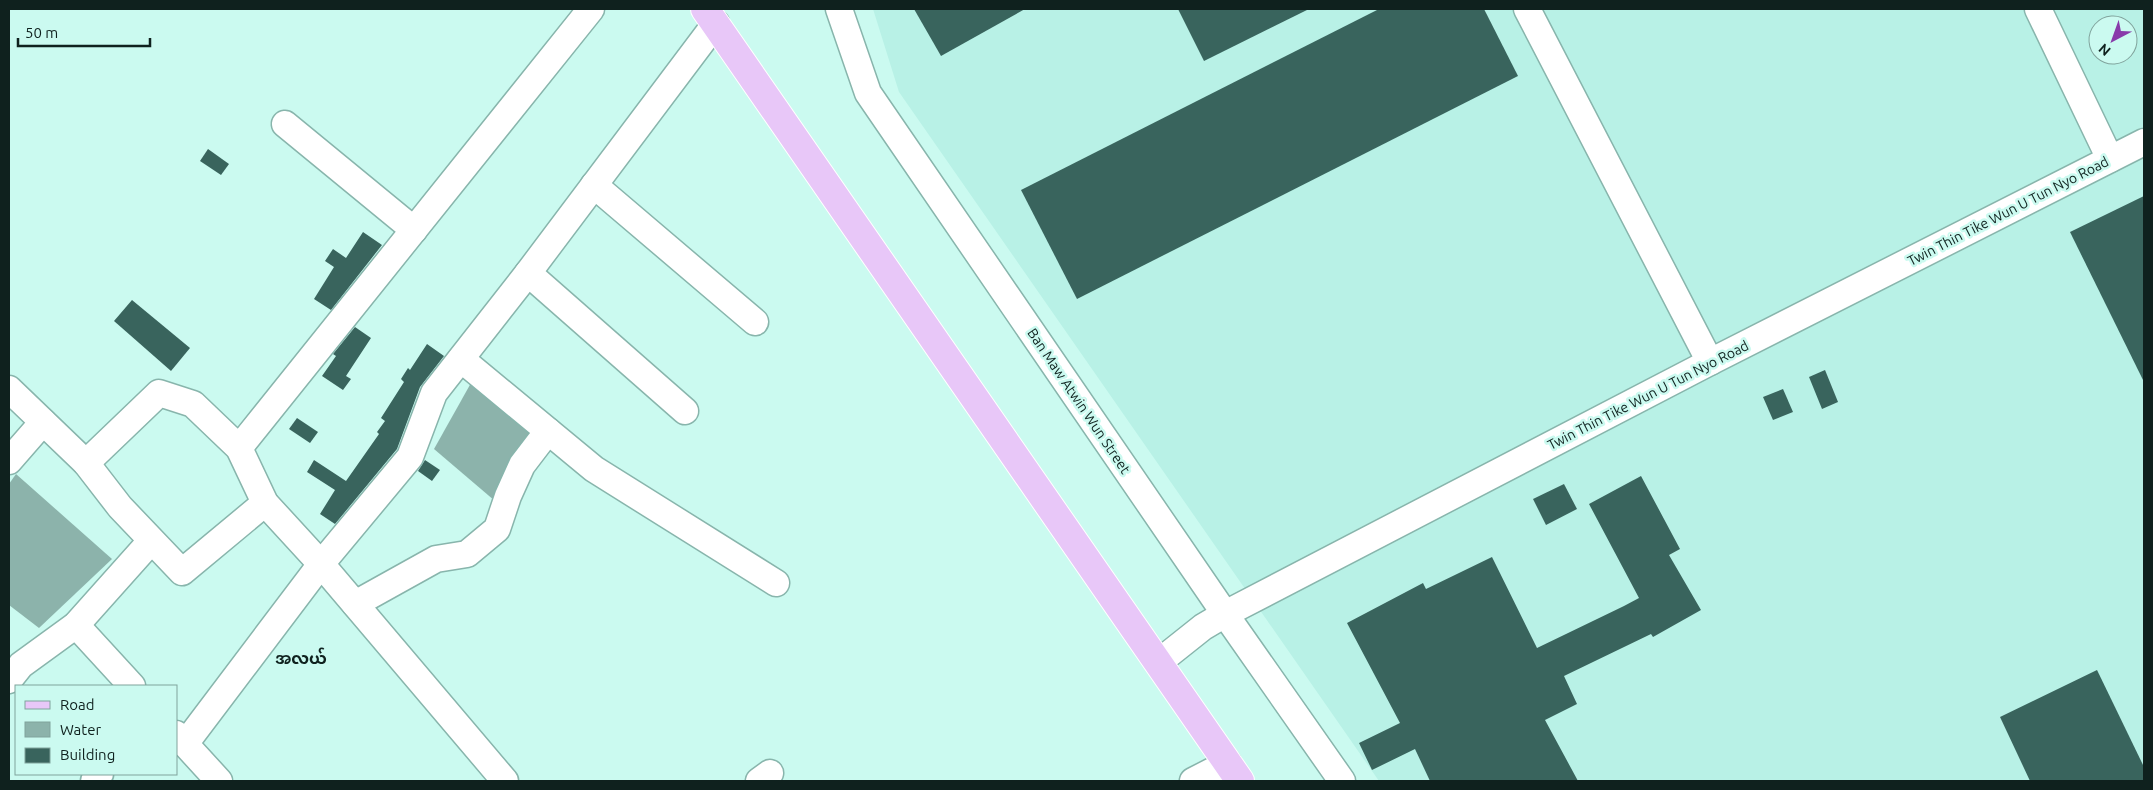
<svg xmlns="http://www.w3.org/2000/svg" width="2153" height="790" font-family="Ubuntu,'Noto Sans Myanmar',sans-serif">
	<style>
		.built { fill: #b8f1e6; fill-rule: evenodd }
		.water { fill: #8cb3ab }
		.building { fill: #39645d }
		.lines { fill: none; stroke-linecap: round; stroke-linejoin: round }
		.minor-casing { stroke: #88b5ac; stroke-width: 29 }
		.major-casing { stroke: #fff; stroke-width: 30 }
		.minor { stroke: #fff; stroke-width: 26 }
		.major { stroke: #e8c7f8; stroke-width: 28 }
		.labels { text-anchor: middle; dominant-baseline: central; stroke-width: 5; stroke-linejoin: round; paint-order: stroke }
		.street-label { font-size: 14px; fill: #0f211e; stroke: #cbfaf0 }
		.quarter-label { font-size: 16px; font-weight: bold; fill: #0f211e; stroke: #cbfaf0 }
	</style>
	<rect width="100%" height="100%" fill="#cbfaf0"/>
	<path class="built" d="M873,9H2144V781H1379L899,92ZM2098,25H2128V55H2098Z"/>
	<g class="water">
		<polygon points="471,383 536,433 495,501 434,449"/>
		<polygon points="16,474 112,559 39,628 9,605 9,484"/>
	</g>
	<g class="building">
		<polygon points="914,9 1025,9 941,56"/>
		<polygon points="1178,9 1309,9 1204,61"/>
		<polygon points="1379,9 1484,9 1518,76 1077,299 1021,190"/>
		<polygon points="208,149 229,164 221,175 200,161"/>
		<polygon points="2144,196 2144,382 2070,232"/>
		<polygon points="363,232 382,245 331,310 314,299 334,267 325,261 333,249 346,258"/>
		<polygon points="132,300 190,348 171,371 114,321"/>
		<polygon points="355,327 371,338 346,376 351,379 343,390 322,376 336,356 333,354"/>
		<polygon points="427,344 444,356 420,387 397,449 335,524 320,514 335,490 307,472 314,460 346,481 379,434 377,432 385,421 381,418 404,382 401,379 408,368 410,370"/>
		<polygon points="1825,370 1838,402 1822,409 1809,377"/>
		<polygon points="1783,389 1793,412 1773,420 1763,397"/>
		<polygon points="297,418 318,432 310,443 289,429"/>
		<polygon points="425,460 440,470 432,481 418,471"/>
		<polygon points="1641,476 1680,549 1669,555 1701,610 1653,637 1651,634 1564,676 1577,704 1545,720 1578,781 1430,781 1415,749 1372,770 1359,743 1400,723 1347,623 1423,583 1426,589 1492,557 1537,648 1624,606 1639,598 1589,504"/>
		<polygon points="1564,484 1577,509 1546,525 1533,499"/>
		<polygon points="2097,670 2144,767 2144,781 2030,781 2000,717"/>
	</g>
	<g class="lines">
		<g class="minor-casing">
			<g id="minor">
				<polyline points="839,9 868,93 1225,614 1342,781"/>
				<polyline points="1527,9 1710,362"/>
				<polyline points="2038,9 2110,159"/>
				<polyline points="285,124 414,230"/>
				<polyline points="594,185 755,322"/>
				<polyline points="528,273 685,411"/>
				<polyline points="461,359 594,469 776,583"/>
				<polyline points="9,389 86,463 120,507 182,572 265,503"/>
				<polyline points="239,448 591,9"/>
				<polyline points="9,461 43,422"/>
				<polyline points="86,463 159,393 193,404 239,448 265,503 321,564 505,781"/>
				<polyline points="355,604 436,559 467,554 497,529 508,496 522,465 548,431"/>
				<polyline points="76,625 132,686"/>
				<polyline points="1159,662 1203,627 1225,614 1710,362 2144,142"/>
				<polyline points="9,680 21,665 76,625 151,541"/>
				<polyline points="176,734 219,781"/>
				<polyline points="185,744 321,564 410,457 434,393 528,273 716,23"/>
				<polyline points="94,781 100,774"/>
				<polyline points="759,781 770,773"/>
				<polyline points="1193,781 1228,763"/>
			</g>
		</g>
		<g class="major-casing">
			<polyline id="major" points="705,9 1240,781"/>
		</g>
		<use href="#minor" class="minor"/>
		<use href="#major" class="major"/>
	</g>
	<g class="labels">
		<g class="street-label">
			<text transform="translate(2008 211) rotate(-27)">Twin Thin Tike Wun U Tun Nyo Road</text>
			<text transform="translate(1648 395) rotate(-27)">Twin Thin Tike Wun U Tun Nyo Road</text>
			<text transform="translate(1079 401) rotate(56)">Ban Maw Atwin Wun Street</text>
		</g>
		<g class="quarter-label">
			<text x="301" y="658">အလယ်</text>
		</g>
	</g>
	<rect width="2153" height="790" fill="none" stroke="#0f211e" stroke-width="20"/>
	<rect x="15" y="685" width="162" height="90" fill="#cbfaf0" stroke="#80a39c"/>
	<rect x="25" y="701" width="25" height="8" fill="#e8c7f8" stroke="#80a39c"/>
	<text x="60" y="710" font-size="15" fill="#0f211e">Road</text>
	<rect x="25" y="722" width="25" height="15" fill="#8cb3ab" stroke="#80a39c"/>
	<text x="60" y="735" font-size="15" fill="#0f211e">Water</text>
	<rect x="25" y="748" width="25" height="15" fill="#39645d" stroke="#80a39c"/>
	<text x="60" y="760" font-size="15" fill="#0f211e">Building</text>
	<g transform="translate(2113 40) rotate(221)"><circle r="24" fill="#cbfaf0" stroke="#80a39c"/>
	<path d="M0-4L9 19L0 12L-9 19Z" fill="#883aaa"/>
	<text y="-8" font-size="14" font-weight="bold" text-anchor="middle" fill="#0f211e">N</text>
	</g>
	<path d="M18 38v8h132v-8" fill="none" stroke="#0f211e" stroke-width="2.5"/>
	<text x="25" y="38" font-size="15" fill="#0f211e" stroke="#cbfaf0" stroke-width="4" paint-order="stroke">50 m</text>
</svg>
